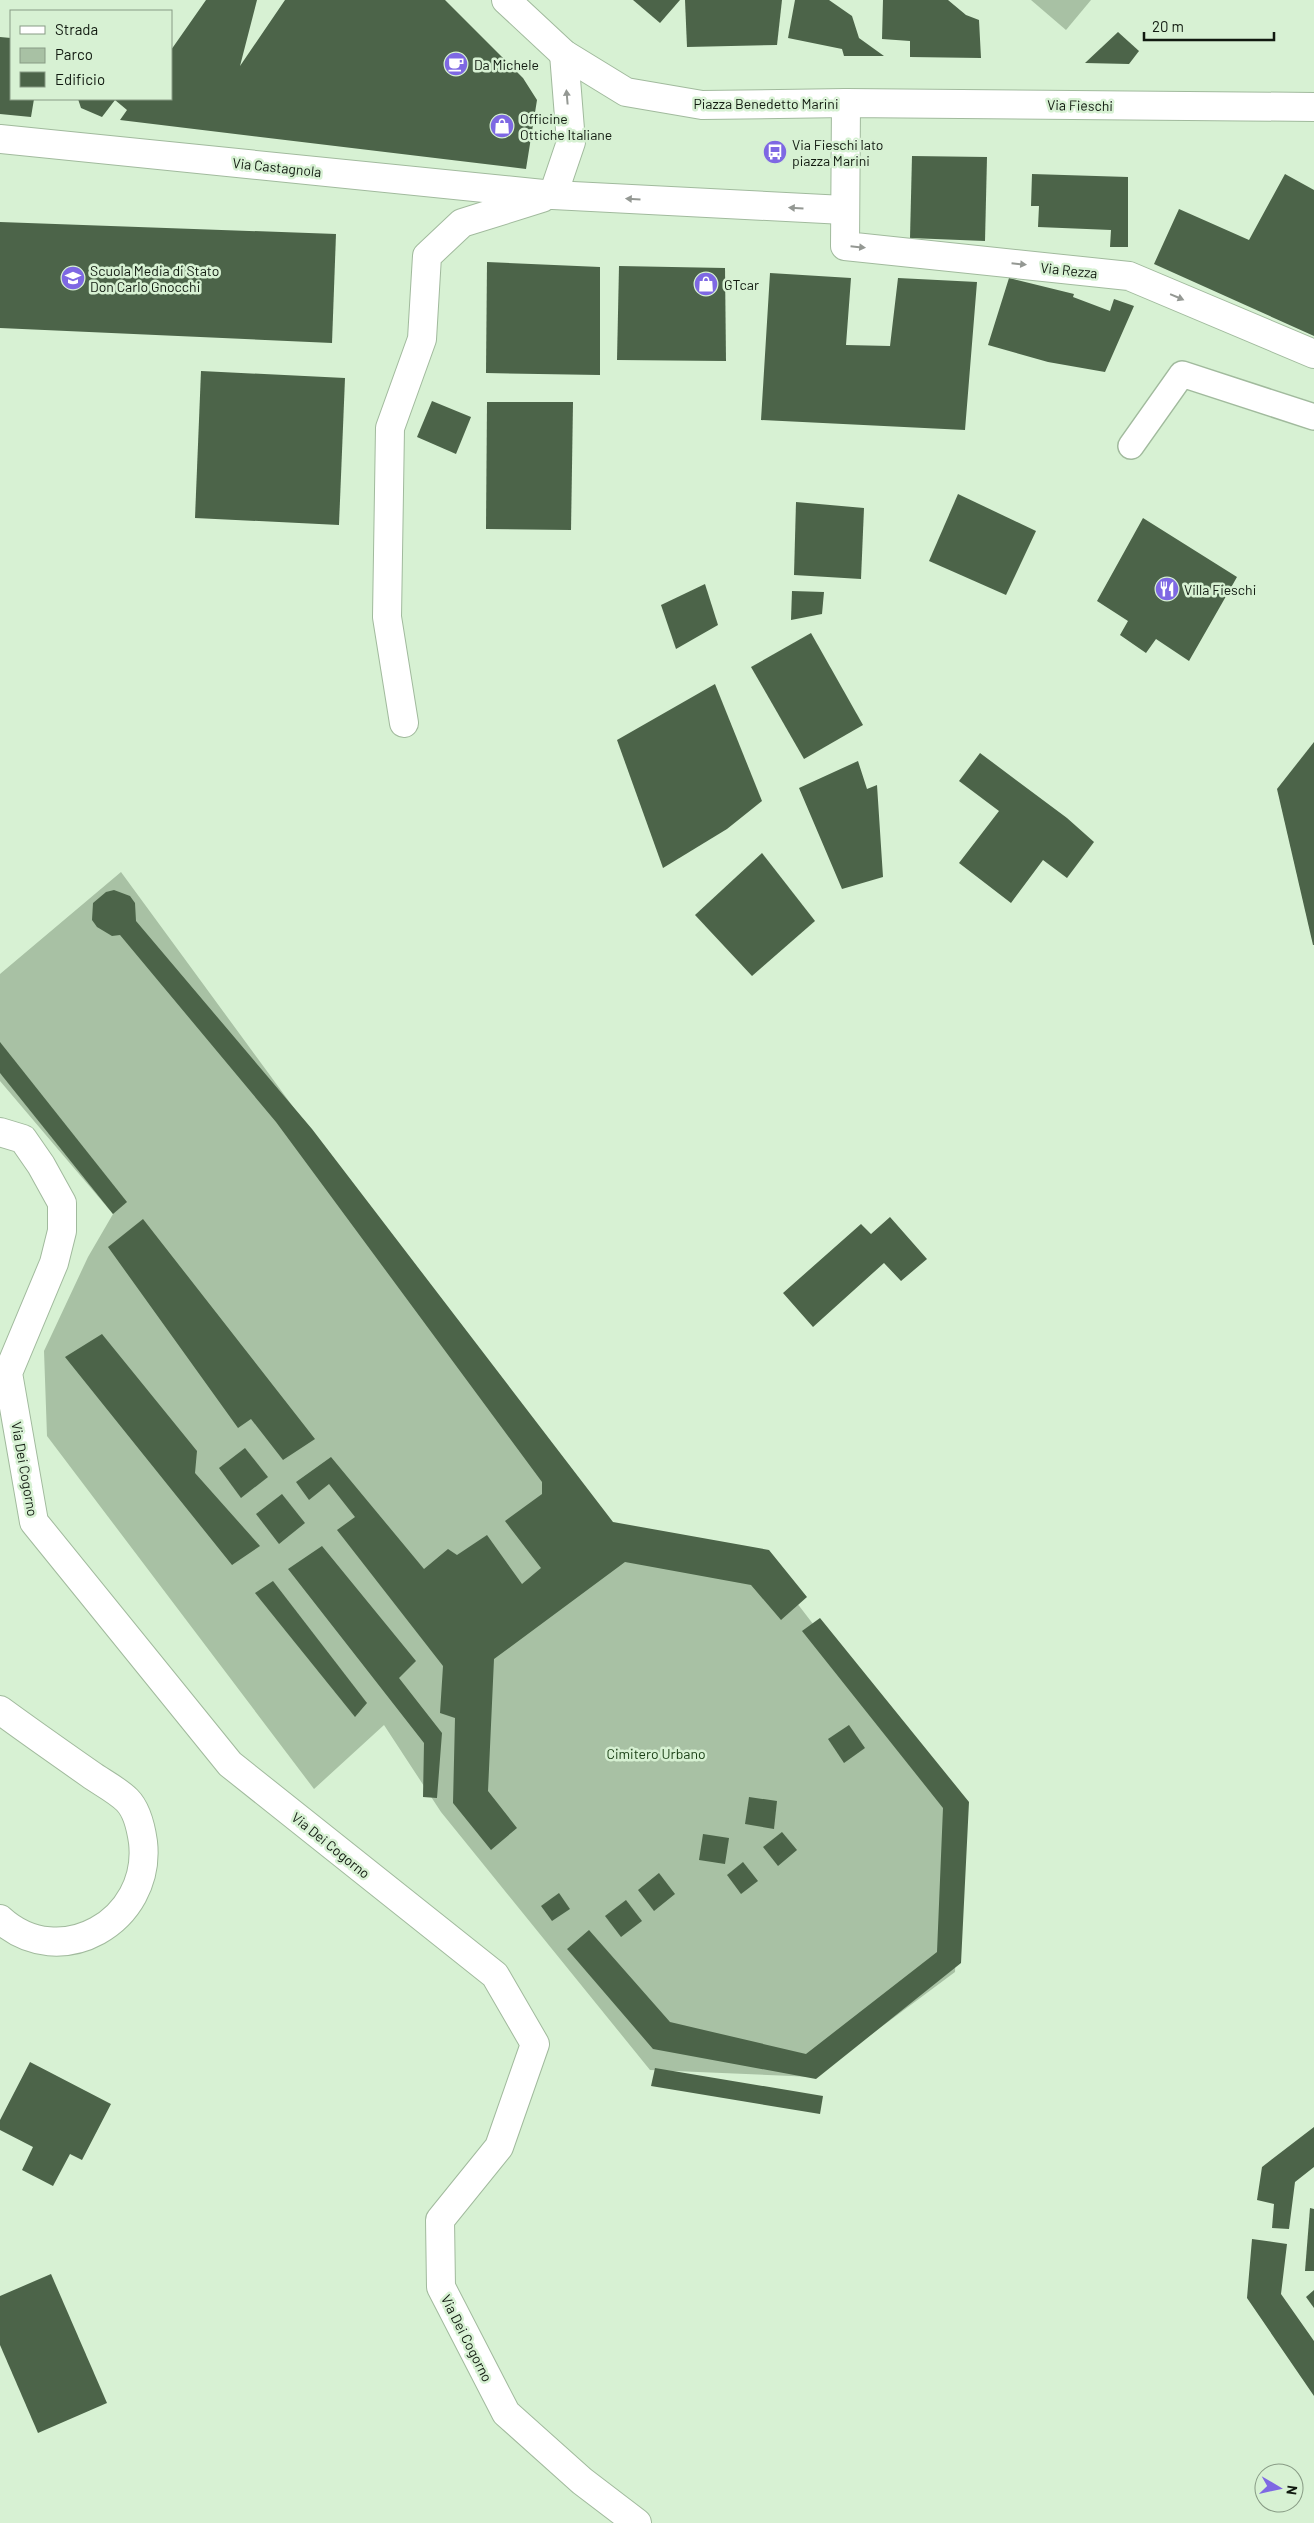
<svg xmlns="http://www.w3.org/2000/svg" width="1314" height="2523" font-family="Barlow,sans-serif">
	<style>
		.green { fill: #a8c1a4 }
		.building { fill: #4c6449 }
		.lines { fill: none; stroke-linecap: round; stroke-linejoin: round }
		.lane-casing { stroke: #a1ba9d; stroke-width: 28 }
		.street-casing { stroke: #a1ba9d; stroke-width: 30 }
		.secondary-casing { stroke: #a1ba9d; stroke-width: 30 }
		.lane { stroke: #fff; stroke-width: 25 }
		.street { stroke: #fff; stroke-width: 28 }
		.secondary { stroke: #fff; stroke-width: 28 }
		.oneway { fill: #949893 }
		.labels { text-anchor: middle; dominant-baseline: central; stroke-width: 5; stroke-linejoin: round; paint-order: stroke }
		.poi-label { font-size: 14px; fill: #111a10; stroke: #d7f1d3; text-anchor: start }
		.street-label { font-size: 14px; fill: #111a10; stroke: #d7f1d3 }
		.park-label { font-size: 14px; fill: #173d12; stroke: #d7f1d3 }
	</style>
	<rect width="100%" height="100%" fill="#d7f1d3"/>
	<g class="green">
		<polygon points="1031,0 1091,0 1066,30"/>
		<polygon points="121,872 601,1527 763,1559 961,1816 955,1972 814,2077 650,2070 441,1812 384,1725 314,1789 47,1436 44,1351 88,1257 113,1214 0,1081 0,974"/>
	</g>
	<g class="building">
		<polygon points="206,0 257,0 240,66 285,0 445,0 523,78 537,100 526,169 120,120 127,110 115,100 102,117 81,108 78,99 171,99 171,50"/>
		<polygon points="633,0 680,0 660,23"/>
		<polygon points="685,0 782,0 777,45 687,47"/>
		<polygon points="795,0 829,0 852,16 859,38 884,56 844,56 842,49 788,38"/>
		<polygon points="883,0 948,0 966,15 979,20 981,58 910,57 910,41 882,39"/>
		<polygon points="1118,32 1139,51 1129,64 1085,63"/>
		<polygon points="0,37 11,38 11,99 34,99 31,117 0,114"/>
		<polygon points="912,156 987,157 985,241 910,238"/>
		<polygon points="1032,174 1128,177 1128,247 1110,247 1111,230 1038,227 1039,206 1031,206"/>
		<polygon points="1285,174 1314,190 1314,336 1154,264 1179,209 1249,240"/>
		<polygon points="0,222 336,234 332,343 0,328"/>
		<polygon points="487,262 600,267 600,375 486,373"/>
		<polygon points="619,266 725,268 726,361 617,360"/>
		<polygon points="770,273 851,278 846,345 890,346 898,278 977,282 965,430 761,420"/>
		<polygon points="1009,278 1074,294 1073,297 1110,311 1114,299 1134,306 1105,372 1048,362 988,345"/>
		<polygon points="201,371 345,378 339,525 195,518"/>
		<polygon points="432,401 471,417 456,454 417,437"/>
		<polygon points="487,402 573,402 571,530 486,529"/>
		<polygon points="958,494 1036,531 1006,595 929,561"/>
		<polygon points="796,502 864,508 861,579 794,575"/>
		<polygon points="1143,518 1237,577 1189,661 1156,639 1146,653 1120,635 1128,621 1097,601"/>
		<polygon points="705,584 718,625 676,649 661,605"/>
		<polygon points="792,591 824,592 822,614 791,620"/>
		<polygon points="811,633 863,725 804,759 751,667"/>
		<polygon points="715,684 762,801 727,829 663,868 617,740"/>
		<polygon points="1314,742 1314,945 1313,945 1277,789"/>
		<polygon points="980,753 1067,818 1094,842 1067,878 1043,860 1011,903 959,863 999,811 959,781"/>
		<polygon points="858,761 867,789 877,785 883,877 842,889 799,788"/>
		<polygon points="762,853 815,921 752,976 695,915"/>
		<polygon points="114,890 130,896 135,903 136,921 312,1129 613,1522 769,1550 807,1597 781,1620 751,1585 625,1562 494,1659 488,1791 517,1828 491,1850 453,1803 455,1718 440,1713 443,1666 337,1530 355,1517 329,1484 309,1500 296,1482 331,1457 424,1569 448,1549 457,1555 487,1535 522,1584 541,1568 505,1521 542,1494 542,1482 276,1122 120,935 112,936 97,927 92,920 93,903 106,892"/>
		<polygon points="0,1042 127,1202 113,1214 0,1073"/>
		<polygon points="890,1217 927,1259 901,1281 884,1263 813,1327 783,1293 861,1224 871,1234"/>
		<polygon points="143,1219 315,1439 283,1460 251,1419 238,1428 108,1247"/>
		<polygon points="102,1334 197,1451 195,1473 260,1546 232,1565 65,1357"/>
		<polygon points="245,1448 268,1477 241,1498 219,1468"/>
		<polygon points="282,1494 305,1523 279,1544 256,1514"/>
		<polygon points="322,1546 416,1661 399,1678 442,1733 437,1798 423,1797 424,1743 288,1569"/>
		<polygon points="273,1581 367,1703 355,1717 255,1593"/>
		<polygon points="820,1618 969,1802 961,1963 816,2079 653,2049 567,1949 589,1930 670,2022 806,2054 937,1952 943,1808 802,1631"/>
		<polygon points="849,1725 865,1748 844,1763 828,1739"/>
		<polygon points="749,1797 777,1801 774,1829 745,1824"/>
		<polygon points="782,1832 797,1850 778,1866 763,1847"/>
		<polygon points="703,1834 729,1838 725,1864 699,1860"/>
		<polygon points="743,1862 758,1881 741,1894 727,1875"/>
		<polygon points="659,1873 675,1894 654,1911 638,1890"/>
		<polygon points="559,1893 570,1909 552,1921 541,1906"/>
		<polygon points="626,1900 642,1921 621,1937 605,1916"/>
		<polygon points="30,2062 111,2104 82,2160 70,2154 53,2186 22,2170 33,2147 0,2130 0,2120"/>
		<polygon points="655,2068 823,2096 820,2114 651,2086"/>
		<polygon points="1314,2127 1314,2167 1295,2182 1289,2229 1272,2228 1274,2204 1257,2200 1262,2167"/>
		<polygon points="1310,2208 1314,2209 1314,2271 1305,2271"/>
		<polygon points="1252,2239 1287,2244 1281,2294 1314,2341 1314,2396 1247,2298"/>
		<polygon points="51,2274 107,2403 38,2433 0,2345 0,2296"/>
		<polygon points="1314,2290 1314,2308 1306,2297"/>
	</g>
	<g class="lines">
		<g class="lane-casing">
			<polyline id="lane" points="1131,446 1182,374 1314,417"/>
		</g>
		<g class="street-casing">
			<g id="street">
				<polyline points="846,103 845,246 1129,276 1314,354"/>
				<polyline points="0,139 553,195 844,210"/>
				<polyline points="553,195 571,142 564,54"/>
				<polyline points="404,723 387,617 390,428 422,339 427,256 462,223 542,198"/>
			</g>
		</g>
		<g class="secondary-casing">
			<g id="secondary">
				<polyline points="506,0 564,54 626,92 702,105 846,103 1314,107"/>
				<polyline points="0,1132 23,1139 41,1165 62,1203 62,1231 54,1263 8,1373 34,1522 230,1764 495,1975 535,2044 499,2147 440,2220 441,2287 506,2413 582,2481 637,2523"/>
				<path d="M0,1710C30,1732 60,1753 90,1774C101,1782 117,1790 127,1800C137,1810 141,1828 143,1842C152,1921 60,1974 0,1919"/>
			</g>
		</g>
		<use href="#lane" class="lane"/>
		<use href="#street" class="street"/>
		<use href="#secondary" class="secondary"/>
	</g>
	<defs><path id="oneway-solid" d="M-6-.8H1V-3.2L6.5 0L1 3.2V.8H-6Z" transform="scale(1.25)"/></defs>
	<g class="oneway">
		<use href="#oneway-solid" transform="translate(567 97) rotate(-95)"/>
		<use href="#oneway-solid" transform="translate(633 199) rotate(-177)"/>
		<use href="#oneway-solid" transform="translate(796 208) rotate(-177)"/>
		<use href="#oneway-solid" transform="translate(858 247) rotate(6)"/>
		<use href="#oneway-solid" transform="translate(1019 264) rotate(6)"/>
		<use href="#oneway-solid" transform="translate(1177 297) rotate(23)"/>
	</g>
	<defs>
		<g id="cafe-disc" transform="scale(1.25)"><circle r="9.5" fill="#7e68e3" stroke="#d7f1d3"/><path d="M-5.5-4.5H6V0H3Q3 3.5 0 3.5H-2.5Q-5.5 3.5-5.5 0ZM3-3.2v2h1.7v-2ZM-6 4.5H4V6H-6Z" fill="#fff"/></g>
		<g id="shop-disc" transform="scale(1.25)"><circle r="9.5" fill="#7e68e3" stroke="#d7f1d3"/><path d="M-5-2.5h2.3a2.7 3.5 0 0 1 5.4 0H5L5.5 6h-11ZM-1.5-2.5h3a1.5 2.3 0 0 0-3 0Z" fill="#fff"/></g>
		<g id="bus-disc" transform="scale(1.25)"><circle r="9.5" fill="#7e68e3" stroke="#d7f1d3"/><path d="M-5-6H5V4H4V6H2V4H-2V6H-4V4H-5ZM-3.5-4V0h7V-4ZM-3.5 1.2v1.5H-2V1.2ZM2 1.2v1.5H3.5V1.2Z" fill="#fff"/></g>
		<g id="school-disc" transform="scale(1.25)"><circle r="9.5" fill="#7e68e3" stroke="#d7f1d3"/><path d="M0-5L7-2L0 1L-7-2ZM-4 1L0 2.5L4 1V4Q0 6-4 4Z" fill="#fff"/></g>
		<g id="restaurant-disc" transform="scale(1.25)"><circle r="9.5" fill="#7e68e3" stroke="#d7f1d3"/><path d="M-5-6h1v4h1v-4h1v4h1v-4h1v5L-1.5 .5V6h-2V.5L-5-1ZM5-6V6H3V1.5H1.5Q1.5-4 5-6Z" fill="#fff"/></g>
	</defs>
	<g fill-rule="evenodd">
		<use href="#cafe-disc" x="456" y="64"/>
		<use href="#shop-disc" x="502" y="126"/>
		<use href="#bus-disc" x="775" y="152"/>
		<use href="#school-disc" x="73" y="278"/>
		<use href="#shop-disc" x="706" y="284"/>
		<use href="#restaurant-disc" x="1167" y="589"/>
	</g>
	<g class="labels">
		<g class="poi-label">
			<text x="474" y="64">Da Michele</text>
			<text x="520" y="118">Officine<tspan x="520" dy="16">Ottiche Italiane</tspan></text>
			<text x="792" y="144">Via Fieschi lato<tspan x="792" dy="16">piazza Marini</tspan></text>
			<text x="90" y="270">Scuola Media di Stato<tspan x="90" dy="16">Don Carlo Gnocchi</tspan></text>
			<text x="724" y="284">GTcar</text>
			<text x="1184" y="589">Villa Fieschi</text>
		</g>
		<g class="street-label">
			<text x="766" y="103">Piazza Benedetto Marini</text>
			<text transform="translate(1080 105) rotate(1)">Via Fieschi</text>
			<text transform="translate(277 167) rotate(6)">Via Castagnola</text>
			<text transform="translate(1069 270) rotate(6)">Via Rezza</text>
			<text transform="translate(25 1469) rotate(80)">Via Dei Cogorno</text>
			<text transform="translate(331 1845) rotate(39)">Via Dei Cogorno</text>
			<text transform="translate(467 2338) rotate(63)">Via Dei Cogorno</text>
		</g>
		<g class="park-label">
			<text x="656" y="1753">Cimitero Urbano</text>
		</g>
	</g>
	<rect x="10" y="10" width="162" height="90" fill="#d7f1d3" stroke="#889b85"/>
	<rect x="20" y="26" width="25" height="8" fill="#ffffff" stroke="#889b85"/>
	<text x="55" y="35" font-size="15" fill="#111a10">Strada</text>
	<rect x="20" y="48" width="25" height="15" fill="#a8c1a4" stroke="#889b85"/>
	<text x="55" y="60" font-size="15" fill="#111a10">Parco</text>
	<rect x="20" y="72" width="25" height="15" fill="#4c6449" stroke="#889b85"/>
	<text x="55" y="85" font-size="15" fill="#111a10">Edificio</text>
	<g transform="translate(1279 2488) rotate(99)"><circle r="24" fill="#d7f1d3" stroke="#889b85"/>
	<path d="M0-4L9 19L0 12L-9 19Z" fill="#7e68e3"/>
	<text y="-8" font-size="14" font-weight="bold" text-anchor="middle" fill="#111a10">N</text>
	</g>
	<path d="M1144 32v8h130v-8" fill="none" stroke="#111a10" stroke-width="2.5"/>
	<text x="1152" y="32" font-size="15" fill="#111a10" stroke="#d7f1d3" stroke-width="4" paint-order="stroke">20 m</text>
</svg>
